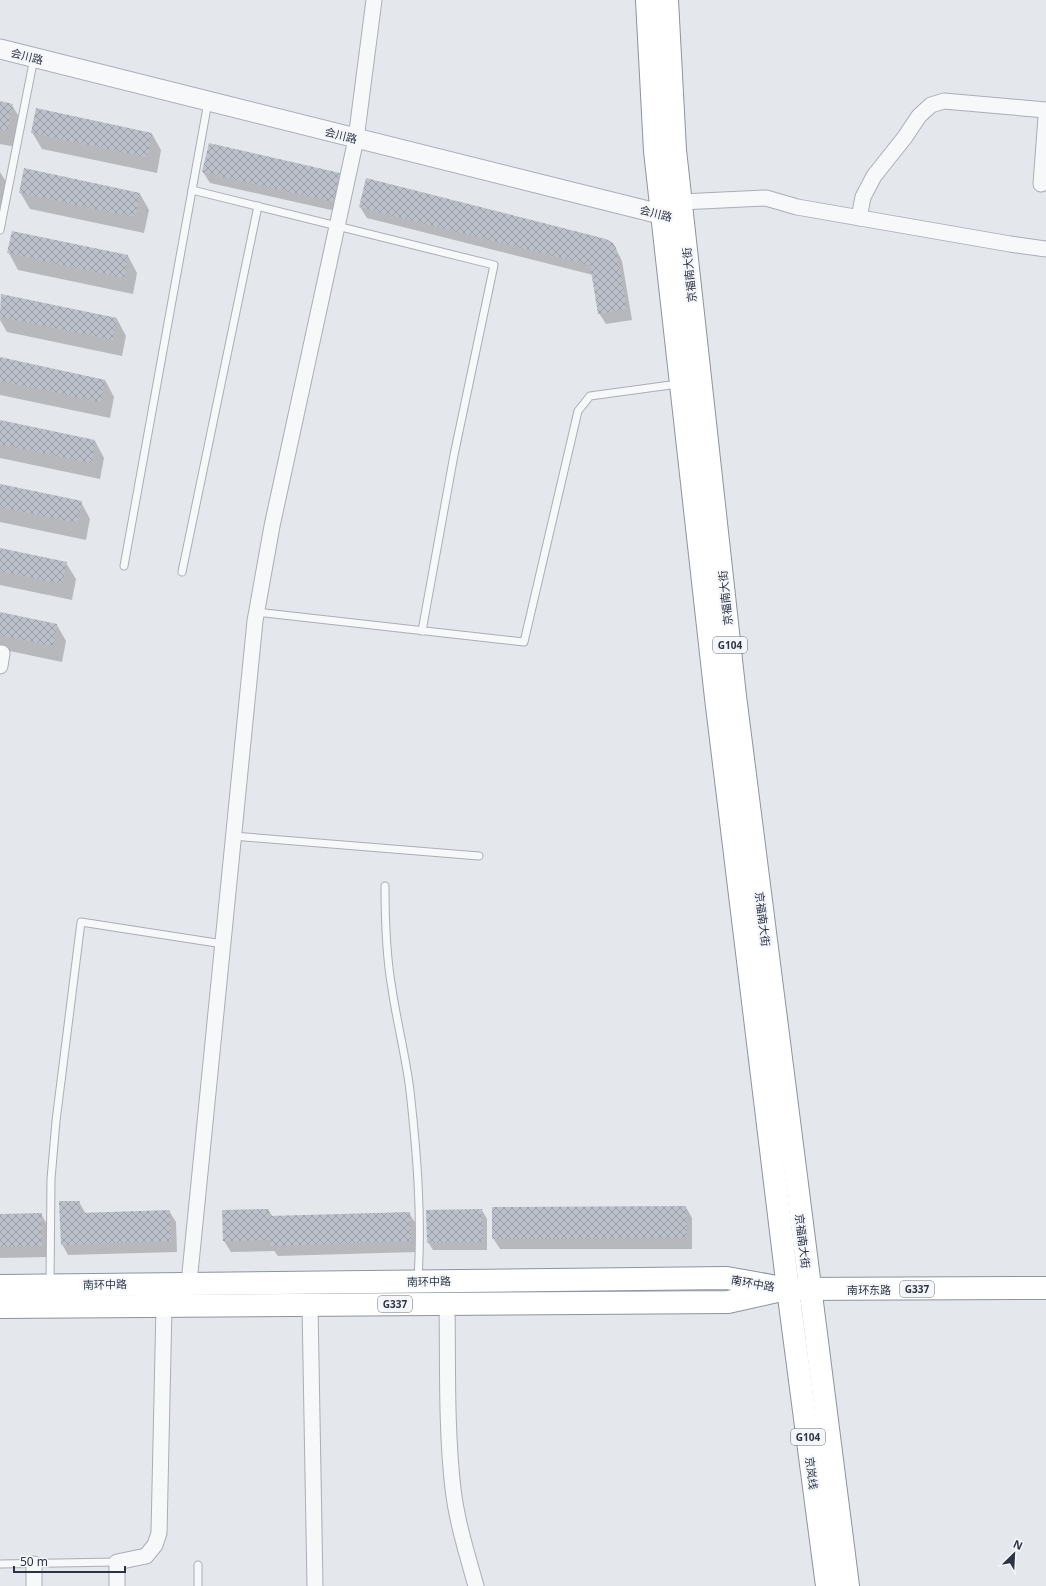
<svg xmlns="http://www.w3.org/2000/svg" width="1046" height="1586" font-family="'Noto Sans','Noto Sans SC',sans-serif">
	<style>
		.shadow { fill: #0003 }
		.building { fill: url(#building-cross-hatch) }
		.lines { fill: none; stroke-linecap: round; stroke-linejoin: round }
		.service-casing { stroke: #a9aeb7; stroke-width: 9 }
		.minor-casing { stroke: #a9aeb7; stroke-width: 17 }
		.tertiary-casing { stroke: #a9aeb7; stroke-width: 21 }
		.trunk-casing { stroke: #8b94a3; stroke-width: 24 }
		.service { stroke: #f7f8fa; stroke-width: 7 }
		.minor { stroke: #f7f8fa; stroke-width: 15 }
		.tertiary { stroke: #f7f8fa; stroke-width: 19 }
		.trunk { stroke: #fff; stroke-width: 22 }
		.labels { text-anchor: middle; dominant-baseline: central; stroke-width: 4; stroke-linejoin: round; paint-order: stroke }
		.shield { fill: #f4f6f9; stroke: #676e7b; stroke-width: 1 }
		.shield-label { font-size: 10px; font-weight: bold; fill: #2b3445 }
		.street-label { font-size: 11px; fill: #2b3445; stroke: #f4f6f9 }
	</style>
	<defs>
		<pattern id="building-cross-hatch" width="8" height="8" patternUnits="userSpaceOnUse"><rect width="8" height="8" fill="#bbc0ca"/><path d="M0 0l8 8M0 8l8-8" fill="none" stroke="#989da6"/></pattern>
	</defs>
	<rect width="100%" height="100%" fill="#e4e7ec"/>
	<g class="shadow">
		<polygon points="0,102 12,105 22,122 16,147 0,144"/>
		<polygon points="32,132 152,134 161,150 157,173 42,149"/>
		<polygon points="0,172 9,187 5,206 0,205"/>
		<polygon points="203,172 339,174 346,185 340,212 210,183"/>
		<polygon points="20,192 140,194 149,210 144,233 30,209"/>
		<polygon points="360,207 616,249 622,261 632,320 606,324 599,313 593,275 367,218"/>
		<polygon points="9,253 128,256 137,273 133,294 18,270"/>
		<polygon points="2,295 117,319 126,336 122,356 7,332 0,320"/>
		<polygon points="0,359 105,380 114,397 110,418 0,395"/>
		<polygon points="0,421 95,441 104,458 100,479 0,458"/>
		<polygon points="0,485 81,502 90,519 86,540 0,522"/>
		<polygon points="0,549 66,563 76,579 72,600 0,585"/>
		<polygon points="0,613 57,625 66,641 62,662 0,649"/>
		<polygon points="79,1202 86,1214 169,1211 176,1222 177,1252 68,1255 62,1244"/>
		<polygon points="686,1207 692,1218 692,1249 500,1249 493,1238"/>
		<polygon points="268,1210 273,1217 409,1213 416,1224 417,1252 278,1256 274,1251 231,1252 224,1241 223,1211"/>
		<polygon points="482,1210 487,1219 487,1250 433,1250 428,1242"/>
		<polygon points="41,1214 48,1226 48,1257 0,1258 0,1215"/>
	</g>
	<g class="building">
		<polygon points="0,101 13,104 7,131 0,130"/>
		<polygon points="36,108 152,133 147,157 31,133"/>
		<polygon points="209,143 340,173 334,202 202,172"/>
		<polygon points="24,168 140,193 135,217 19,193"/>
		<polygon points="366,178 606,239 613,243 616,248 627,309 598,314 590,265 359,207"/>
		<polygon points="12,231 128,255 124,278 7,253"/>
		<polygon points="1,294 117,318 113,340 0,317"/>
		<polygon points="0,357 105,380 101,402 0,381"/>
		<polygon points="0,420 95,440 91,463 0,444"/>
		<polygon points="0,484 82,501 77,523 0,507"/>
		<polygon points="0,548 67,562 62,584 0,571"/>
		<polygon points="0,612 57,624 53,646 0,635"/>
		<polygon points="59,1201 80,1201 80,1213 170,1210 171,1241 61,1245"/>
		<polygon points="686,1206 687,1238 492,1239 492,1207"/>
		<polygon points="269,1209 269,1216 410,1212 411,1241 270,1246 270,1240 223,1241 222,1210"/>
		<polygon points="482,1209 483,1242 427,1243 426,1210"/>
		<polygon points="42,1213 42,1246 0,1247 0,1214"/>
	</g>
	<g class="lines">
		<g class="service-casing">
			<g id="service">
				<polyline points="192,190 494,265 454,455 422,631"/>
				<polyline points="0,230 34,58"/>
				<polyline points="124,566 208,102"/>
				<polyline points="182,572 258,206"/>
				<polyline points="256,612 524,642 578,411 590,396 678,384"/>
				<polyline points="233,836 479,856"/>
				<path d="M385,886C385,921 386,955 392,989C397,1023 406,1057 410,1091C417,1154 422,1216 418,1279"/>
				<polyline points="50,1283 51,1179 56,1121 81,922 223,944"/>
				<polyline points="0,1564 117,1562"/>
				<polyline points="198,1565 198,1586"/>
			</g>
		</g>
		<g class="minor-casing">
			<g id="minor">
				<polyline points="1041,184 1046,117"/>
				<polyline points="681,202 766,198 797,207 1010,244 1046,249"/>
				<polyline points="859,218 863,197 874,176 905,137 919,116 931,105 944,101 1046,110"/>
				<polyline points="0,653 2,653 0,666"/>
				<polyline points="189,1283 255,621 272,526 356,139 374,0"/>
				<path d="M447,1304C448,1365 446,1428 453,1489C457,1522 467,1554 476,1586"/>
				<polyline points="310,1305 315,1586"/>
				<polyline points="34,1564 34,1586"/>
				<polyline points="117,1586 117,1562 146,1556 155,1545 159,1533 164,1306"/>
			</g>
		</g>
		<g class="tertiary-casing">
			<polyline id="tertiary" points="0,49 676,218"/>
		</g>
		<g class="trunk-casing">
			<g id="trunk">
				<polyline points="647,0 655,151 716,698 788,1289 827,1586"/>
				<polyline points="667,0 675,150 735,696 848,1586"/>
				<polyline points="0,1286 727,1278 788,1289 1046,1288"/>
				<polyline points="0,1307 728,1302 777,1291"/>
			</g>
		</g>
		<use href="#service" class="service"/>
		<use href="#minor" class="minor"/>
		<use href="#tertiary" class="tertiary"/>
		<use href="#trunk" class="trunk"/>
	</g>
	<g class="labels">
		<g class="shield">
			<rect x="713" y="637" width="34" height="16" rx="3"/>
			<rect x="900" y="1281" width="34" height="16" rx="3"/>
			<rect x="378" y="1296" width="34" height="16" rx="3"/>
			<rect x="791" y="1429" width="34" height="16" rx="3"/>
		</g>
		<g class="shield-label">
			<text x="730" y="645">G104</text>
			<text x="917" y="1289">G337</text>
			<text x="395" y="1304">G337</text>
			<text x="808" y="1437">G104</text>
		</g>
		<g class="street-label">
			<text transform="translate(27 56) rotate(14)">会川路</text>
			<text transform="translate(341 135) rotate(14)">会川路</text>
			<text transform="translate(656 213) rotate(14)">会川路</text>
			<text transform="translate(689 275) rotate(-96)">京福南大街</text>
			<text transform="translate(725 598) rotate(-96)">京福南大街</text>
			<text transform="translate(763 919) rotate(83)">京福南大街</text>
			<text transform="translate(803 1241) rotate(83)">京福南大街</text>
			<text transform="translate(429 1281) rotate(-1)">南环中路</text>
			<text transform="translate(753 1283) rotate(10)">南环中路</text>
			<text transform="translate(105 1284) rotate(-1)">南环中路</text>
			<text x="869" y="1289">南环东路</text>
			<text transform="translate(812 1473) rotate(83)">京岚线</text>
		</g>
	</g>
	<g transform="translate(1014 1554) rotate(24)" stroke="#f4f6f9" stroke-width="3" paint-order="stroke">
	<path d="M0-3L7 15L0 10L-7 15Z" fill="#2b3445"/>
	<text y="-6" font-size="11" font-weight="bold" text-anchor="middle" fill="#2b3445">N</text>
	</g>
	<path d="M14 1566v6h111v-6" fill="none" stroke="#2b3445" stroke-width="2"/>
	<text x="20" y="1566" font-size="12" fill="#2b3445" stroke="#f4f6f9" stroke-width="3" paint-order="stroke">50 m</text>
</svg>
